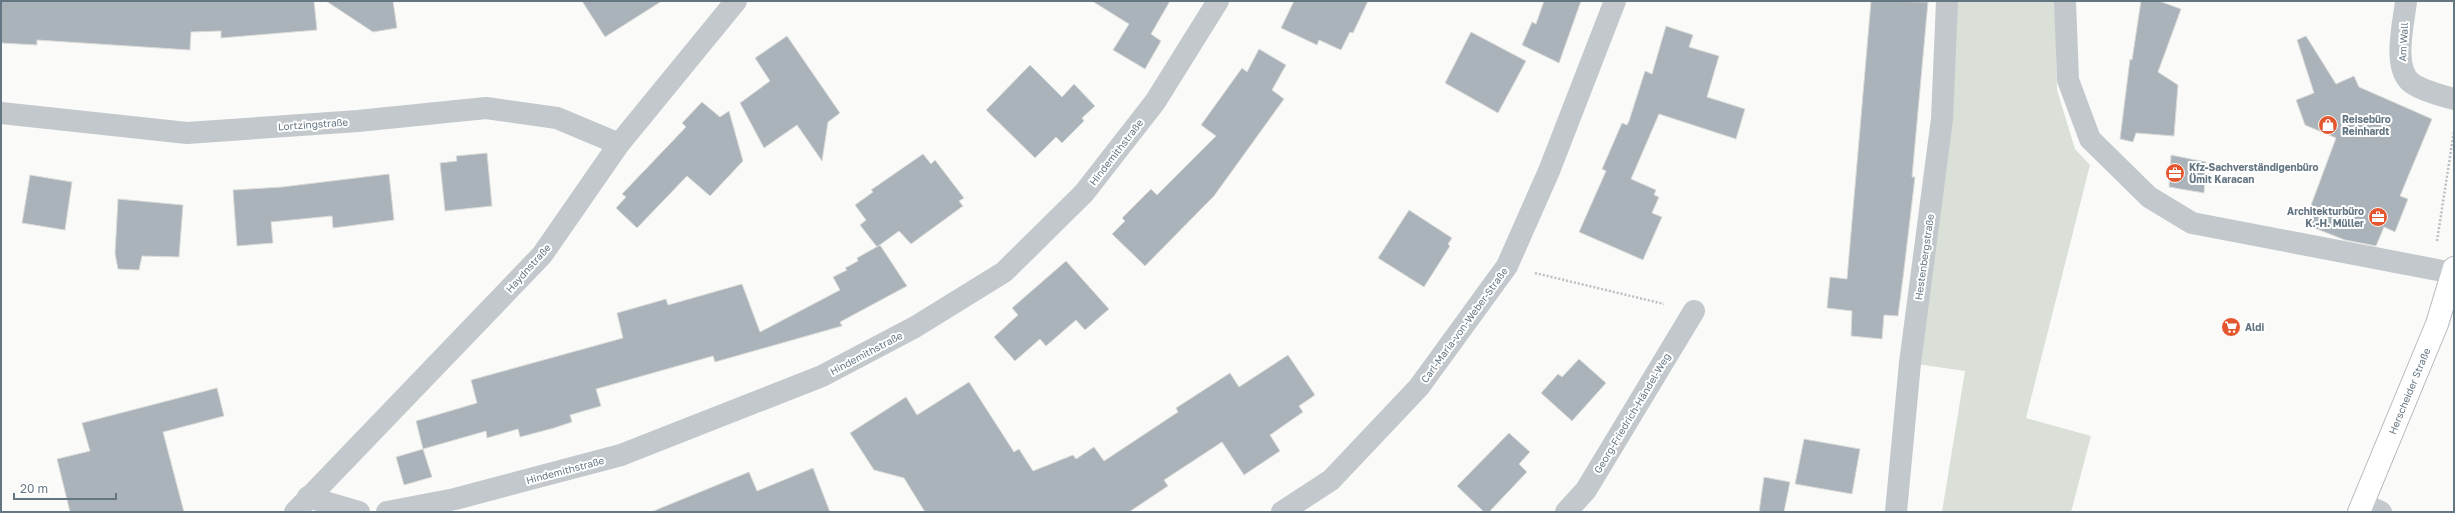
<svg xmlns="http://www.w3.org/2000/svg" width="2455" height="513" font-family="'Golos Text',sans-serif">
	<style>
		.green { fill: #dadfd7 }
		.building { fill: #aab3b9; stroke: #dcdcda }
		.lines { fill: none; stroke-linecap: round; stroke-linejoin: round }
		.major-casing { stroke: #b5babe; stroke-width: 24 }
		.path { stroke: #bbbfc2; stroke-width: 2.5; stroke-dasharray: 2 2; stroke-linecap: butt }
		.minor { stroke: #c3c8cc; stroke-width: 22 }
		.major { stroke: #fff; stroke-width: 22 }
		.labels { text-anchor: middle; dominant-baseline: central; stroke-width: 4; stroke-linejoin: round; paint-order: stroke }
		.street-label { font-size: 10px; fill: #657683; stroke: #fff }
		.poi-label { font-size: 10px; font-weight: bold; fill: #657683; stroke: #fff; text-anchor: start }
	</style>
	<rect width="100%" height="100%" fill="#fafaf8"/>
	<polygon class="green" points="1947,1 2055,1 2057,90 2075,149 2090,165 2026,418 2091,436 2071,512 1942,512 1965,371 1910,363"/>
	<g class="building">
		<polygon points="1,1 314,1 317,30 221,38 221,31 191,32 190,50 37,40 37,45 1,43"/>
		<polygon points="326,1 393,1 397,28 373,32"/>
		<polygon points="582,1 662,1 605,37"/>
		<polygon points="1092,1 1170,1 1151,34 1161,41 1145,69 1113,50 1129,24"/>
		<polygon points="1294,1 1368,1 1353,33 1350,32 1341,50 1319,40 1317,45 1281,28"/>
		<polygon points="1544,1 1581,1 1559,63 1522,45 1532,22 1536,24"/>
		<polygon points="1871,1 1928,2 1912,177 1915,177 1904,270 1898,316 1884,315 1882,339 1851,336 1852,311 1827,308 1830,277 1847,279"/>
		<polygon points="2141,1 2159,1 2181,9 2158,72 2178,85 2174,136 2136,133 2133,142 2120,139 2130,59 2132,60"/>
		<polygon points="1666,26 1693,35 1689,47 1719,56 1707,97 1745,109 1736,139 1659,114 1631,179 1656,190 1654,195 1659,197 1652,213 1662,217 1643,260 1579,232 1606,171 1602,169 1622,123 1627,125 1629,121 1645,71 1652,74"/>
		<polygon points="1471,32 1526,61 1498,113 1445,83"/>
		<polygon points="787,36 840,113 828,122 822,161 797,125 764,148 740,103 770,81 755,58"/>
		<polygon points="2306,36 2336,84 2354,76 2359,87 2432,119 2400,196 2408,199 2395,232 2384,227 2376,246 2345,240 2304,224 2336,138 2305,125 2296,100 2314,93 2297,40"/>
		<polygon points="1259,49 1286,65 1272,90 1284,99 1214,196 1145,266 1112,234 1125,221 1122,218 1151,189 1157,195 1216,136 1201,125 1242,68 1247,72"/>
		<polygon points="1030,65 1062,97 1074,84 1095,106 1082,118 1084,121 1062,143 1056,137 1035,158 986,110"/>
		<polygon points="702,102 720,117 729,111 743,161 710,196 687,176 637,228 616,208 626,197 622,194 686,127 682,123"/>
		<polygon points="487,153 492,206 445,211 440,163 457,161 456,156"/>
		<polygon points="923,154 931,164 935,160 964,198 959,201 963,206 911,244 899,231 877,247 860,225 866,220 855,205 873,192 871,190"/>
		<polygon points="2171,155 2206,162 2204,193 2169,187"/>
		<polygon points="389,174 394,220 333,228 332,216 271,222 273,243 237,246 233,190 282,187"/>
		<polygon points="30,175 72,182 65,230 22,223"/>
		<polygon points="118,199 183,205 179,257 142,256 139,270 118,269 115,254"/>
		<polygon points="1409,210 1452,238 1448,244 1450,246 1424,287 1378,258"/>
		<polygon points="880,245 907,286 840,322 842,326 715,362 713,356 596,389 601,406 570,415 572,422 554,428 520,437 518,429 487,438 486,431 423,449 416,421 477,403 471,380 623,338 617,313 666,299 668,305 742,284 760,332 840,290 833,277 847,270 845,268 858,261 857,258"/>
		<polygon points="1066,261 1109,309 1085,330 1076,320 1046,346 1040,339 1015,361 994,337 1018,315 1012,308"/>
		<polygon points="1288,355 1315,395 1299,406 1303,412 1270,435 1280,451 1244,475 1222,442 1164,480 1168,486 1129,512 925,512 904,478 874,470 850,433 906,397 917,415 969,382 1014,452 1019,449 1033,471 1073,455 1076,459 1094,447 1104,461 1178,412 1176,408 1230,373 1239,387"/>
		<polygon points="1579,359 1606,383 1572,421 1541,393 1558,374 1562,377"/>
		<polygon points="217,388 224,416 163,432 184,512 70,512 57,459 90,451 82,423"/>
		<polygon points="1509,433 1530,452 1519,464 1527,472 1489,512 1484,512 1457,486"/>
		<polygon points="1804,439 1860,449 1852,494 1795,484"/>
		<polygon points="423,449 432,477 404,485 396,457"/>
		<polygon points="813,468 830,512 651,512 749,472 757,491"/>
		<polygon points="1764,477 1790,482 1784,512 1759,512"/>
	</g>
	<g class="lines">
		<g class="major-casing">
			<g id="major">
				<path id="s1" d="M2359,512L2437,324L2454,268"/>
			</g>
		</g>
		<g class="path">
			<polyline points="2437,241 2454,131"/>
			<polyline points="1535,273 1664,304"/>
		</g>
		<g class="minor">
			<polyline points="2065,1 2068,80 2090,139 2149,197 2192,223 2453,273"/>
			<path d="M2406,1C2404,22 2391,70 2413,84C2425,92 2441,95 2454,99"/>
			<polyline points="1,113 187,133 358,121 486,108 557,118 619,144"/>
			<polyline points="308,497 359,512"/>
			<polyline points="2363,504 2381,512"/>
			<polyline points="295,512 542,255 619,144 736,1"/>
			<polyline points="387,512 455,499 621,455 822,376 915,327 1004,272 1084,193 1155,102 1218,1"/>
			<polyline points="1282,512 1331,480 1419,387 1507,266 1549,171 1615,1"/>
			<polyline points="1566,512 1586,490 1694,311"/>
			<polyline points="1896,512 1910,363 1942,119 1947,1"/>
		</g>
		<use href="#major" class="major"/>
	</g>
	<defs>
		<g id="shop-disc" transform="scale(1)"><circle r="9.5" fill="#e4572e" stroke="#fff"/><path d="M-5-2.5h2.3a2.7 3.5 0 0 1 5.4 0H5L5.5 6h-11ZM-1.5-2.5h3a1.5 2.3 0 0 0-3 0Z" fill="#fff"/></g>
		<g id="office-disc" transform="scale(1)"><circle r="9.5" fill="#e4572e" stroke="#fff"/><path d="M-6-3h4V-5.5h4V-3h4V5H-6ZM-1-4.5V-3h2v-1.5ZM-6 0V1H6V0Z" fill="#fff"/></g>
		<g id="supermarket-disc" transform="scale(1)"><circle r="9.5" fill="#e4572e" stroke="#fff"/><path d="M-6-5.5h2.5l.6 2H6L4.5 2H-2.5L-4.4-4H-6ZM-1.5 3.2a1.3 1.3 0 1 0 .1 0ZM3 3.2a1.3 1.3 0 1 0 .1 0Z" fill="#fff"/></g>
	</defs>
	<g fill-rule="evenodd">
		<use href="#shop-disc" x="2328" y="125"/>
		<use href="#office-disc" x="2175" y="173"/>
		<use href="#office-disc" x="2378" y="217"/>
		<use href="#supermarket-disc" x="2231" y="327"/>
	</g>
	<g class="labels">
		<g class="street-label">
			<text transform="translate(2403 42) rotate(-87)">Am Wall</text>
			<text transform="translate(313 124) rotate(-4)">Lortzingstraße</text>
			<text transform="translate(1116 152) rotate(-52)">Hindemithstraße</text>
			<text transform="translate(1924 257) rotate(-82)">Hestenbergstraße</text>
			<text transform="translate(528 268) rotate(-48)">Haydnstraße</text>
			<text transform="translate(1464 325) rotate(-54)">Carl-Maria-von-Weber-Straße</text>
			<text transform="translate(866 353) rotate(-28)">Hindemithstraße</text>
			<text stroke="none"><textPath href="#s1" startOffset="131">Herscheider Straße</textPath></text>
			<text transform="translate(1632 413) rotate(-59)">Georg-Friedrich-Händel-Weg</text>
			<text transform="translate(565 470) rotate(-15)">Hindemithstraße</text>
		</g>
		<g class="poi-label">
			<text x="2342" y="119">Reisebüro<tspan x="2342" dy="12">Reinhardt</tspan></text>
			<text x="2189" y="167">Kfz-Sachverständigenbüro<tspan x="2189" dy="12">Ümit Karacan</tspan></text>
			<text x="2364" y="211" text-anchor="end">Architekturbüro<tspan x="2364" dy="12">K.-H. Müller</tspan></text>
			<text x="2245" y="327">Aldi</text>
		</g>
	</g>
	<rect width="2455" height="513" fill="none" stroke="#657683" stroke-width="4"/>
	<path d="M14 493v6h102v-6" fill="none" stroke="#657683" stroke-width="2"/>
	<text x="20" y="493" font-size="12" fill="#657683" stroke="#ffffff" stroke-width="3" paint-order="stroke">20 m</text>
</svg>
